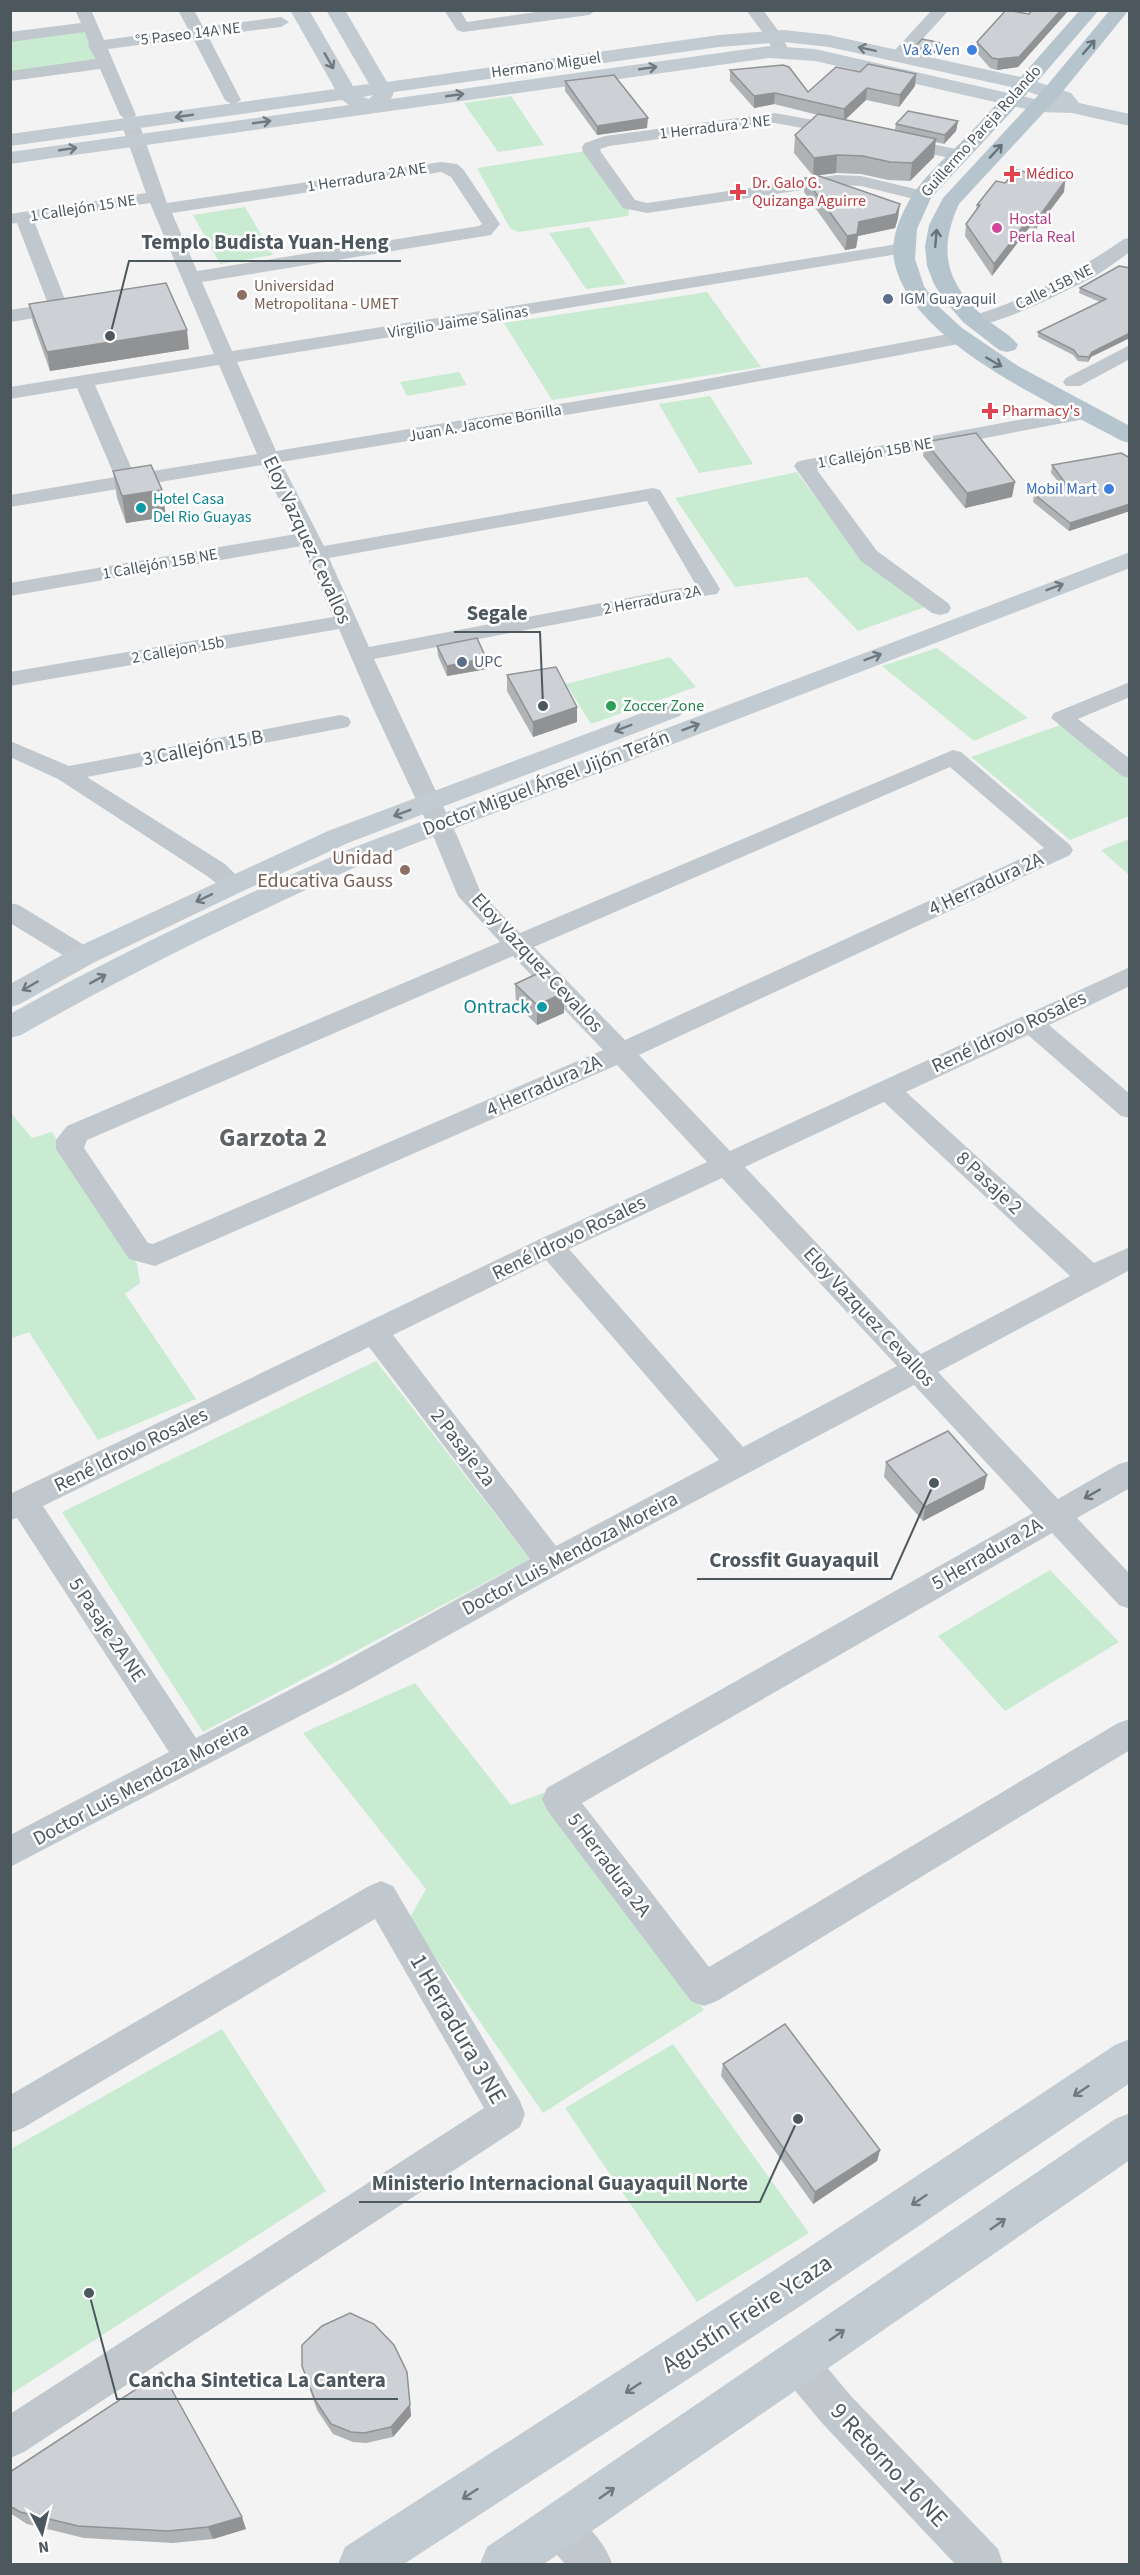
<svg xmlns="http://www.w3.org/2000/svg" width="1140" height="2575" font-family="'Source Sans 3',sans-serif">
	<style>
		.green { fill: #c8ebd1 }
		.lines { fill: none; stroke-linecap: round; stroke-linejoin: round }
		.street { fill: #c0c8cd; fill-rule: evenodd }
		.secondary { fill: #c1cbd1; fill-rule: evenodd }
		.primary { fill: #b6c5cd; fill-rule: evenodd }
		.wall { fill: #b0b3b6 }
		.shaded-wall { fill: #909294 }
		.building { fill: #cdd0d4; stroke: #909294; stroke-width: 1.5 }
		.oneway { stroke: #66737a }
		.oneway2 { stroke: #6f7a80 }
		.oneway3 { stroke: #69747a }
		.shop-dot { fill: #3f7fe0; stroke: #fff; stroke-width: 2 }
		.health-dot { fill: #e0444e; stroke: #fff; stroke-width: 2 }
		.hotel-dot { fill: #d1479c; stroke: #fff; stroke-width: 2 }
		.education-dot { fill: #8d6e63; stroke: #fff; stroke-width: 2 }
		.service-dot { fill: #5c6f8a; stroke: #fff; stroke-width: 2 }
		.culture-dot { fill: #0f9aa8; stroke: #fff; stroke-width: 2 }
		.leisure-dot { fill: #2e9e5b; stroke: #fff; stroke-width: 2 }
		.labels { text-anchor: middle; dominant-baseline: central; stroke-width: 5; stroke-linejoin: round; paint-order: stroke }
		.far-street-label { font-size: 16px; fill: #4c585e; stroke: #fff }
		.far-shop-label { font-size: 16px; fill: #366cbe; stroke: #fff; text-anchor: end }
		.far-health-label { font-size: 16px; fill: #be3a42; stroke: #fff; text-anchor: start }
		.far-hotel-label { font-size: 16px; fill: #b23c85; stroke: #fff; text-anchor: start }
		.far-education-label { font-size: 16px; fill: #785e54; stroke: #fff; text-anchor: start }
		.far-service-label { font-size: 16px; fill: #4e5e75; stroke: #fff; text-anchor: start }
		.far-culture-label { font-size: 16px; fill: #0d838f; stroke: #fff; text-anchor: start }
		.far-leisure-label { font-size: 16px; fill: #27864d; stroke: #fff; text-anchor: start }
		.street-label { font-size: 20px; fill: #4c585e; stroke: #fff }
		.education-label { font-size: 20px; fill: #785e54; stroke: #fff; text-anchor: end }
		.culture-label { font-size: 20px; fill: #0d838f; stroke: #fff; text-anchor: end }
		.near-street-label { font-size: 24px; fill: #4c585e; stroke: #fff }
		.district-label { font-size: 26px; font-weight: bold; fill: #5f6366; stroke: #fff }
		.leader { fill: none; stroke: #4c585e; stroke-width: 2 }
		.callout-dot { fill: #4c585e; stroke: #fff; stroke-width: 2 }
		.callout-label { font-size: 21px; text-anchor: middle; font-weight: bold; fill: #4c585e; stroke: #fff; stroke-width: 5; stroke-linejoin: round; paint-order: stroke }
	</style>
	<rect width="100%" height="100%" fill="#f4f3f3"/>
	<g class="green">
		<polygon points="84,30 103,64 11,77 10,40"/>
		<polygon points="511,96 544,145 498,152 464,103"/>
		<polygon points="586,151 629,210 628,216 518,232 510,228 477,168"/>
		<polygon points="245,207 273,255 220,264 193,215"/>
		<polygon points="589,227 626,284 586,289 549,233"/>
		<polygon points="707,292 761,367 552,400 504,323"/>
		<polygon points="459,372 467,385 407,396 400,382"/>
		<polygon points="710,396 753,464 699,473 659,404"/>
		<polygon points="797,472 860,557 928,606 858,631 807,577 735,587 675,498"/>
		<polygon points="937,648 1028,718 974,741 882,666"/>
		<polygon points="670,657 696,687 591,724 566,684"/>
		<polygon points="1063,724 1129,778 1129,816 1070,840 971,757"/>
		<polygon points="1129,839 1129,875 1101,850"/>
		<polygon points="10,1112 32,1138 52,1132 137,1264 140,1283 125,1294 196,1399 98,1440 29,1332 13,1338 11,1334"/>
		<polygon points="376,1361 530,1559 203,1732 62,1512"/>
		<polygon points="1050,1570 1119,1642 1005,1711 938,1636"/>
		<polygon points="415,1683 511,1805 546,1792 704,2010 543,2113 409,1919 426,1889 303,1733"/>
		<polygon points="222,2029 326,2191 11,2394 11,2149"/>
		<polygon points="673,2044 809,2233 697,2302 565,2108"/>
	</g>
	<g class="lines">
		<g class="street">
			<path d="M75,10H91L104,40L188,29L178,10H194L203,27L281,17L289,22L281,27L208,36L241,100L233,105L225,100L193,38L108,49L136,115L133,119L139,123L167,203L441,162L457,164L463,169L500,224L491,235L485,236L202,282L232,351L904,243L910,244L913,248L910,252L904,253L237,362L276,451L680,384L959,332L966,334L969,338L966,342L959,344L680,396L281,462L324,546L653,488L660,490L720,589L717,594L709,595L374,659L458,838L481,893L520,933L953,750L961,752L1070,845L1073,850L1070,855L639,1055L730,1151L1130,967V986L1049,1025L1130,1094V1118L1121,1116L1028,1035L906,1092L1094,1263L1130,1247V1270L938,1372L1058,1499L1119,1464L1130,1461V1488L1077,1518L1130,1574V1609L1119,1605L1052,1533L582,1803L709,1967L1118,1723L1130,1719V1750L717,2001L704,2006L691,2001L547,1810L542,1799L547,1788L1033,1513L914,1385L562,1572L354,1688L10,1867V1835L169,1752L17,1518L10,1520V1494L540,1239L707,1162L617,1065L155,1266L129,1259L56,1149V1140L67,1126L500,942L458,896L434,838L373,708L339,629L10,686V672L333,617L302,546L10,596V583L296,534L262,465L10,507V495L115,477L77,388L10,399V387L214,354L150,203L34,221L66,302L74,303L76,307L74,311L67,313L10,322V310L48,304L17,223L10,224V214L146,193L121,123L125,119L120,115L100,69L10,81V71L96,59L88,46L89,44L85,32L10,42V32L81,23ZM441,172L451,177L482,224L479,226L197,271L172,213ZM219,365L257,454L134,474L95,385ZM647,501L696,585L369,647L329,558ZM950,767L1044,848L625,1040L534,947ZM513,956L603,1050L153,1244L148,1243L84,1148L87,1140ZM884,1102L1070,1276L921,1354L745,1167ZM722,1178L897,1366L743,1447L569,1249ZM546,1260L719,1460L556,1546L393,1335ZM369,1347L530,1559L332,1668L196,1738L43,1506Z"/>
			<polygon points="444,10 460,10 467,22 550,10 597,10 589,15 463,32 457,30"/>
			<polygon points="746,10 763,10 782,36 789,51 787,54 775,54 766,37"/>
			<polygon points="932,10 949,10 907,56 895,56 893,53 895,50"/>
			<polygon points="775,113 846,126 852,127 855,131 852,135 846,136 775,123 609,146 600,149 601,152 635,200 647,203 836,175 861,176 928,192 931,196 928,200 922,201 861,186 836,185 647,213 623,208 583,152 582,147 585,143 605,136"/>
			<polygon points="897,137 966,151 969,155 966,159 960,160 891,146 888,142 891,138"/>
			<path d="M1130,238V252C1118,260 1107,269 1095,276C1072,288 990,331 967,325L965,321L967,317C1020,304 1079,270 1124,239Z"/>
			<polygon points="1130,345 1130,359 1080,386 1066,386 1063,382 1066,378"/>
			<polygon points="1088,407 1095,409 1098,413 1095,417 817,470 877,551 948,603 951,608 948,613 940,615 932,613 861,561 794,466 797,462 804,460"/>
			<polygon points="1130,682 1130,697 1078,719 1130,759 1130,778 1122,776 1051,718 1054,713"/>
			<path d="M340,715L348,717L351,722L348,727L87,777L225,864L245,884L242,890C226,894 219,885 207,876L58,779L10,757V741L69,766Z"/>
			<polygon points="10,903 19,905 92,950 96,956 92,962 83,964 74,962 10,923"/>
			<polygon points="381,1881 393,1886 520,2101 525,2114 520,2127 24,2452 10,2458 10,2414 484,2108 375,1919 23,2128 10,2133 10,2095 369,1886"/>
			<polygon points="797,2342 811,2348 850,2395 998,2549 1003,2564 955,2564 822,2423 783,2376 777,2362 783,2348"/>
			<path d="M559,2507C581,2516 605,2541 612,2564H565L545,2541L539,2527L545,2513Z"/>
		</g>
		<g class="secondary">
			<path d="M290,10H309L353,86L369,84L326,10H345L387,82L719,35L784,30L829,35L1025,78L1071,93L1079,103L1130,114V126L1072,113L1039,112L815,61L769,58L10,164V152L349,105L342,100L10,146V134L335,89ZM784,42L829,47L1020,89L1056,101L1039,100L815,49L769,46L391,99L394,92L719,47ZM373,95L369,99L363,97Z"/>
			<path d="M1130,552V568L367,862C249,915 133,971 21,1035L10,1038V1014C120,953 232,900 347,850Z"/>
			<polygon points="671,702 680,704 684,710 680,716 348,843 243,891 93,963 20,1004 10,1007 10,984 73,949 328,831"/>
			<polygon points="1130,2039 1130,2083 805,2303 404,2564 338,2564 345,2547 773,2271 1115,2045"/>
			<polygon points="1130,2113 1130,2160 544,2564 480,2564 487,2547 1115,2119"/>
		</g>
		<g class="primary">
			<path d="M1080,10H1099L1012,111L931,198L917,229L915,259L924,286L938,306L962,328L1018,366L1130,426V443L1122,441C1055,404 908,342 894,260C890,238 901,214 912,196C924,176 954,150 971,132C1008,92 1044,51 1080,10Z"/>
			<path d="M1110,10H1129L1059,96L959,204C936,254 948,287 990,322C999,329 1011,335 1018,345L1015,350L1007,352L999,350L963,322L945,301L934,284L927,266L925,246L929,225L943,198L1044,89Z"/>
		</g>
	</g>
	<g class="wall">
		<polygon points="1032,10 1069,10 1018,67 997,70 990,68 976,52 977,42 1029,14"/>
		<polygon points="915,47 940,47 933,55 914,51"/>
		<polygon points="730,70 808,92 860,72 916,74 915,86 899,107 866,100 844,120 895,130 896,124 958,121 956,131 944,144 935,142 934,157 910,181 888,180 861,174 836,173 813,176 794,153 795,135 818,115 774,104 754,108 730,81"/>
		<polygon points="565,81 647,128 597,135 565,91"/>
		<polygon points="805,178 898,218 895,228 858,236 856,248 845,250 804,192"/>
		<polygon points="1065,181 1064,192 1036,229 1029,228 992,276 965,236 966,224 976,210 977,205 1005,183"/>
		<polygon points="1119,266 1091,357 1088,362 1078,361 1073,355 1038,337 1038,332 1100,302 1079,293 1080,288"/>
		<polygon points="29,304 189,349 50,371 33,323"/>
		<polygon points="925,442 1012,497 965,508 923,456"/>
		<polygon points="1130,458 1130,511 1069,531 1033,502 1034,494 1061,485 1051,473 1052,465"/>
		<polygon points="113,471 162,490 166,517 126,523 117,498"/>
		<polygon points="437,646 487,669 447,676 438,656"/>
		<polygon points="507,675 577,707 577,722 533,737 507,691"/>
		<polygon points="515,984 564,993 564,1013 537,1025 516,1004"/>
		<polygon points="886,1462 984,1489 923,1521 884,1477"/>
		<polygon points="723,2064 880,2150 877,2161 813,2204 721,2076"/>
		<polygon points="302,2366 407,2372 411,2416 393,2437 366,2443 353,2442 333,2434 317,2410 305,2376"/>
		<polygon points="10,2472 246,2529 213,2539 173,2543 84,2538 27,2524 10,2513"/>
	</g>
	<g class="shaded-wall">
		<polygon points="1061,10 1069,10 1018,67 997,70 998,59"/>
		<polygon points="941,43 940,47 933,55 933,51"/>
		<polygon points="916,74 915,86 899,107 900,95"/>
		<polygon points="867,88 866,100 844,121 844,109"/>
		<polygon points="775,93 774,104 754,108 754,96"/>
		<polygon points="648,118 647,128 597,135 597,126"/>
		<polygon points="958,121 956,131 944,144 945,135"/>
		<polygon points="936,139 934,157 910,181 912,163"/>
		<polygon points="837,155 836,173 813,176 814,158"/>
		<polygon points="1065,181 1064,192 1036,229 1038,218"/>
		<polygon points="900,204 898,218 895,228 858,236 856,248 845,250 847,236 859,222"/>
		<polygon points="1031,216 1029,228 992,276 994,264"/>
		<polygon points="187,330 189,349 50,371 47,352"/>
		<polygon points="1130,333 1130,338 1091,357 1088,362 1089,357 1092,352"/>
		<polygon points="1015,482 1012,497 965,508 967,493"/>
		<polygon points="162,490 166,517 126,523 122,496"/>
		<polygon points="1130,504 1130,511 1069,531 1070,523"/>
		<polygon points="486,658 487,669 447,676 447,666"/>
		<polygon points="577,707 577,722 533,737 533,722"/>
		<polygon points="564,993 564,1013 537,1025 537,1005"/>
		<polygon points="987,1475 984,1489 923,1521 925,1507"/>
		<polygon points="880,2150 877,2161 813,2204 815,2192"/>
		<polygon points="407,2372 411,2416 393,2437 391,2427"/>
		<polygon points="242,2517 246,2529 213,2539 208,2527"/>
	</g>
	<g class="building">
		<polygon points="1006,10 1029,14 1032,10 1061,10 1019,57 998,59 992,58 977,42"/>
		<polygon points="922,39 941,43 933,51 915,47"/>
		<polygon points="868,64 916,74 900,95 867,88 844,109 775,93 754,96 730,70 783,65 789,67 808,92 836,67 860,72"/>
		<polygon points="614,75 648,118 597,126 565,81"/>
		<polygon points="908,111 958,121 945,135 896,124"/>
		<polygon points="818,114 936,139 912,163 890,162 863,156 837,155 814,158 795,135"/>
		<polygon points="1017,170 1065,181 1038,218 1031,216 994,264 966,224 980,205 977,205 996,181 1005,183"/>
		<polygon points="819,176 900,204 896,214 859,222 857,234 847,236 805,178"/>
		<polygon points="1119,266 1130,268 1130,333 1092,352 1089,357 1078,356 1074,350 1038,332 1106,299 1080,288"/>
		<polygon points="166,283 187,330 47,352 29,304"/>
		<polygon points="976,433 1015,482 967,493 925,442"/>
		<polygon points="1121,453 1130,458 1130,504 1070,523 1034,494 1066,484 1052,465"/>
		<polygon points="151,465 162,490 122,496 113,471"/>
		<polygon points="477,638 486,658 447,666 437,646"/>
		<polygon points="556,667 577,707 533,722 507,675"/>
		<polygon points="543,971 564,993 537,1005 515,984"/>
		<polygon points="948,1431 987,1475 925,1507 886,1462"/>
		<polygon points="785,2024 880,2150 815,2192 723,2064"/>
		<polygon points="350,2313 374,2324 394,2345 407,2372 410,2405 391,2427 364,2433 351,2432 331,2424 315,2400 302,2366 302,2345 322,2326"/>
		<polygon points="162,2372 242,2517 208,2527 168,2531 78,2526 20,2512 10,2506 10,2472"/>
	</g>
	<defs><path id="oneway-shaft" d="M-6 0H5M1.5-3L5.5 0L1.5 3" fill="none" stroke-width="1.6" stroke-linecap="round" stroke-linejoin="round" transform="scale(1.5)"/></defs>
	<g class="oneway">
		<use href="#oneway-shaft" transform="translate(1089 47) rotate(-49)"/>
		<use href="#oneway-shaft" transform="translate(996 151) rotate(-47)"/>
		<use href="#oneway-shaft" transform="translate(936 238) rotate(-85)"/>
		<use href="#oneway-shaft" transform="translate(994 362) rotate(30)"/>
	</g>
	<g class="oneway2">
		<use href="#oneway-shaft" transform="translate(867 49) rotate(-168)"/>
		<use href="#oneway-shaft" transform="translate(329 61) rotate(60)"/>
		<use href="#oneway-shaft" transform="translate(648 68) rotate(-8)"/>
		<use href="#oneway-shaft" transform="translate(455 95) rotate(-8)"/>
		<use href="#oneway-shaft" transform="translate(184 116) rotate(172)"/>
		<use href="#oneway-shaft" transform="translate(262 122) rotate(-8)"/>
		<use href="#oneway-shaft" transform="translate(68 149) rotate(-8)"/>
		<use href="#oneway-shaft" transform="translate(1055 587) rotate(-21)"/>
		<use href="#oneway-shaft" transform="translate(873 657) rotate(-21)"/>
		<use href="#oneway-shaft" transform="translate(691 727) rotate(-21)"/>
		<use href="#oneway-shaft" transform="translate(623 728) rotate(159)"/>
		<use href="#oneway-shaft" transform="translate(402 813) rotate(159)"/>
		<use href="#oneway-shaft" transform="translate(204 898) rotate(154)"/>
		<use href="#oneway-shaft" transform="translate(98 979) rotate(-29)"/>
		<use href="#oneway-shaft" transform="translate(30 986) rotate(150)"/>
		<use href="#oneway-shaft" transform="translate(1081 2091) rotate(146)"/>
		<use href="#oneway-shaft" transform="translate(919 2200) rotate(146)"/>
		<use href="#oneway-shaft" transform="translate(998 2224) rotate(-35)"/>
		<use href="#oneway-shaft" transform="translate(837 2335) rotate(-35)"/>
		<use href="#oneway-shaft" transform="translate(633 2388) rotate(147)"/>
		<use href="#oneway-shaft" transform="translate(607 2493) rotate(-35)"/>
		<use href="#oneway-shaft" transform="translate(470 2494) rotate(147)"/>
	</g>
	<use class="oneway3" href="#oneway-shaft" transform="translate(1092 1494) rotate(150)"/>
	<g class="shop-dot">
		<circle cx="972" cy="50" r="6"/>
		<circle cx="1109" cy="489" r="6"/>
	</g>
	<g class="health-dot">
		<path d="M1009 165h6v6h6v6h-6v6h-6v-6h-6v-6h6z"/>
		<path d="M735 183h6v6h6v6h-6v6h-6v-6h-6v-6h6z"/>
		<path d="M987 402h6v6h6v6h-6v6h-6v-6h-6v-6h6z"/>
	</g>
	<circle class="hotel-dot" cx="997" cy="228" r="6"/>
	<g class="education-dot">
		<circle cx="242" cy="295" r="6"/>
		<circle cx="405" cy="870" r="6"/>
	</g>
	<g class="service-dot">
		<circle cx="888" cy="299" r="6"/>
		<circle cx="462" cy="662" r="6"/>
	</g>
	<g class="culture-dot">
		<circle cx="141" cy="508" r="6"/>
		<circle cx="542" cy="1007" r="6"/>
	</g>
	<circle class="leisure-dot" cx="611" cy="706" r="6"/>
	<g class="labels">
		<g class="far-street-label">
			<text transform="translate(188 34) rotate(-7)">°5 Paseo 14A NE</text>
			<text transform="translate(546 65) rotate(-8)">Hermano Miguel</text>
			<text transform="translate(715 127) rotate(-7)">1 Herradura 2 NE</text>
			<text transform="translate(981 131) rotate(-48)">Guillermo Pareja Rolando</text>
			<text transform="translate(367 177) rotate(-9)">1 Herradura 2A NE</text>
			<text transform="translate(83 208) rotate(-9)">1 Callejón 15 NE</text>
			<text transform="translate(1054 287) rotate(-26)">Calle 15B NE</text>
			<text transform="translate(458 322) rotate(-9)">Virgilio Jaime Salinas</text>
			<text transform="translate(485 423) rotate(-10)">Juan A. Jacome Bonilla</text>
			<text transform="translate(875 453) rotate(-10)">1 Callejón 15B NE</text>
			<text transform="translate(160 564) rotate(-10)">1 Callejón 15B NE</text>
			<text transform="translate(652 600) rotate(-11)">2 Herradura 2A</text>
			<text transform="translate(178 650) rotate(-10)">2 Callejon 15b</text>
		</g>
		<g class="far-shop-label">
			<text x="960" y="50">Va &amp; Ven</text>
			<text x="1097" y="489">Mobil Mart</text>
		</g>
		<g class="far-health-label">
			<text x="1026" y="174">Médico</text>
			<text x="752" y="183">Dr. Galo G.<tspan x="752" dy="18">Quizanga Aguirre</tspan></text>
			<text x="1002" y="411">Pharmacy's</text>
		</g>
		<g class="far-hotel-label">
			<text x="1009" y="219">Hostal<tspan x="1009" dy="18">Perla Real</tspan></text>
		</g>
		<g class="far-education-label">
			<text x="254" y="286">Universidad<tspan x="254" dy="18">Metropolitana - UMET</tspan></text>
		</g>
		<g class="far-service-label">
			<text x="900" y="299">IGM Guayaquil</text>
			<text x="474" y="662">UPC</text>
		</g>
		<g class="far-culture-label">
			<text x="153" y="499">Hotel Casa<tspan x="153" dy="18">Del Rio Guayas</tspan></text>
		</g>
		<g class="far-leisure-label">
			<text x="623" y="706">Zoccer Zone</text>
		</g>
		<g class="street-label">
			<text transform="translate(307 540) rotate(65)">Eloy Vazquez Cevallos</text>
			<text transform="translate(203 748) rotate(-11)">3 Callejón 15 B</text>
			<text transform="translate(546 783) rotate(-21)">Doctor Miguel Ángel Jijón Terán</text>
			<text transform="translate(986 884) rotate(-25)">4 Herradura 2A</text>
			<text transform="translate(537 963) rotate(47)">Eloy Vazquez Cevallos</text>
			<text transform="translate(1009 1032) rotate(-25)">René Idrovo Rosales</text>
			<text transform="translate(544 1086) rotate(-24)">4 Herradura 2A</text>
			<text transform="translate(989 1183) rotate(43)">8 Pasaje 2</text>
			<text transform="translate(569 1238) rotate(-26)">René Idrovo Rosales</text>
			<text transform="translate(869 1317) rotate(47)">Eloy Vazquez Cevallos</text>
			<text transform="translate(463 1448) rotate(52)">2 Pasaje 2a</text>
			<text transform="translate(131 1450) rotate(-26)">René Idrovo Rosales</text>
			<text transform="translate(570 1554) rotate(-28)">Doctor Luis Mendoza Moreira</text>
			<text transform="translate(987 1554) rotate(-30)">5 Herradura 2A</text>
			<text transform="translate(107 1630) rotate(56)">5 Pasaje 2A NE</text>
			<text transform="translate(141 1784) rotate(-28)">Doctor Luis Mendoza Moreira</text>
			<text transform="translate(609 1865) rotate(53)">5 Herradura 2A</text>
		</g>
		<g class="education-label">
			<text x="393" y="858">Unidad<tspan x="393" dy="23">Educativa Gauss</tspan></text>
		</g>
		<g class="culture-label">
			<text x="530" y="1007">Ontrack</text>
		</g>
		<g class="near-street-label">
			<text transform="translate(458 2029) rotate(60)">1 Herradura 3 NE</text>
			<text transform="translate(747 2314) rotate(-33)">Agustín Freire Ycaza</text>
			<text transform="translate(889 2465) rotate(47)">9 Retorno 16 NE</text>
		</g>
		<g class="district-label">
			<text x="273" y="1137">Garzota 2</text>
		</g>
	</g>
	<path class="leader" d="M110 336L129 261H401M543 706L540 632H454M934 1483L891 1579H697M798 2119L760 2202H359M89 2293L117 2399H398"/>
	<g class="callout-dot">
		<circle cx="110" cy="336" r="6"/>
		<circle cx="543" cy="706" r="6"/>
		<circle cx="934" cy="1483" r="6"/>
		<circle cx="798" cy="2119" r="6"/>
		<circle cx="89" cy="2293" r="6"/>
	</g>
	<g class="callout-label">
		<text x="265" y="249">Templo Budista Yuan-Heng</text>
		<text x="497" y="620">Segale</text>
		<text x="794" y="1567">Crossfit Guayaquil</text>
		<text x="560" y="2190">Ministerio Internacional Guayaquil Norte</text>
		<text x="257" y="2387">Cancha Sintetica La Cantera</text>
	</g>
	<rect width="1140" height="2575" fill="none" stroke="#4c585e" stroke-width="24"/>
	<g transform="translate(42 2533) rotate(173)" stroke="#ffffff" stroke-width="4.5" paint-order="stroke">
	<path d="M0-4.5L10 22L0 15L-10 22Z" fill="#4c585e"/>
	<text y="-9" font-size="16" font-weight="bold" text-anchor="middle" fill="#4c585e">N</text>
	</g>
</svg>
